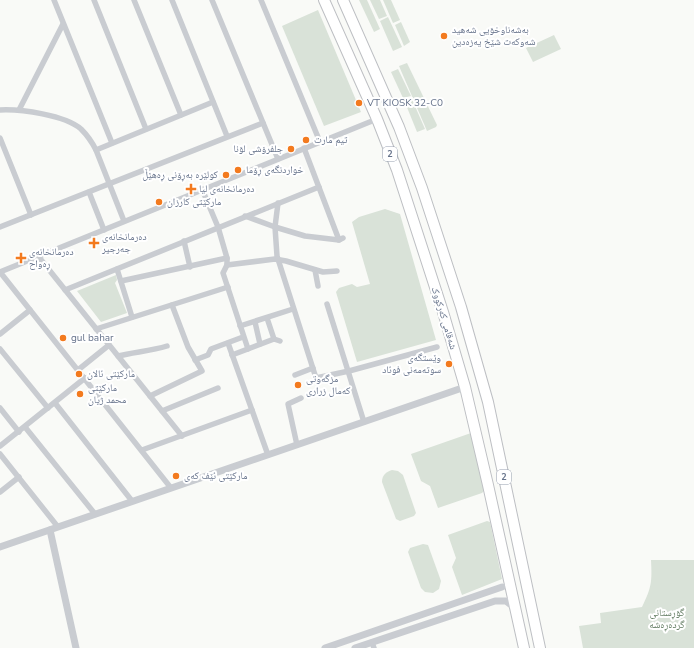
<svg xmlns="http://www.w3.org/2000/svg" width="694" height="648" font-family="'Nunito Sans','Noto Naskh Arabic',sans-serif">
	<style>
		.green { fill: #d9e2d8 }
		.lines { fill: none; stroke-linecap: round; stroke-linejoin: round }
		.trunk-casing { stroke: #bdbfc3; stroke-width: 12 }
		.minor { stroke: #c9ccd1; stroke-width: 5.5 }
		.tertiary { stroke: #c9ccd1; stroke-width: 7 }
		.trunk { stroke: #fff; stroke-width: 10 }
		.poi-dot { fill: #f37a1e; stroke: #fff; stroke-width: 1.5 }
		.labels { text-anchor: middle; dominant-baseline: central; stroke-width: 4; stroke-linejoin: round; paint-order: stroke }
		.shield { fill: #fff; stroke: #949dae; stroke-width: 1 }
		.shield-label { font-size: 9px; font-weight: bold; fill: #66738b }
		.poi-label { font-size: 10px; fill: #66738b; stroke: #fff; text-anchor: start }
		.street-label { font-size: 10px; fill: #66738b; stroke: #fff }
		.park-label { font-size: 10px; fill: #617b61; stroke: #fff }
	</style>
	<rect width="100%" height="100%" fill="#f9faf7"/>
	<g class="green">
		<polygon points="359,0 367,0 380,29 374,32"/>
		<polygon points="370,0 380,0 387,16 379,19"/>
		<polygon points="383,0 391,0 400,20 393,23"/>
		<polygon points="318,10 361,112 324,126 282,26"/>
		<polygon points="388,17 402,47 393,51 380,21"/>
		<polygon points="401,22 410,42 404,46 395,25"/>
		<polygon points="554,35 561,49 533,62 526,48"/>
		<polygon points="407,63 437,125 436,127 427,131 399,66"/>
		<polygon points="398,69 411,96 403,98 391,72"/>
		<polygon points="411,97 425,129 417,132 404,100"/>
		<polygon points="385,209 400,214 436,340 357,362 336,292 339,288 352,284 357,287 370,284 352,222 359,217"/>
		<polygon points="116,275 117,280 115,283 127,313 101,322 77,291"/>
		<polygon points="471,433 484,491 482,493 438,508 430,486 421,481 411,454"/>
		<path d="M392,470L398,471L403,475L416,513L414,516L400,521L396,519L382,482C382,475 386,472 392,470Z"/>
		<polygon points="487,521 490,522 502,579 462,595 452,567 456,558 448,535"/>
		<polygon points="423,544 428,545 441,581 439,589 433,593 425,592 421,588 408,552 410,548"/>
		<path d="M651,560H694V648H583L579,626L601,623L600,613L642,607C652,587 652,581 651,560Z"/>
	</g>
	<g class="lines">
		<g class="trunk-casing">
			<g id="trunk">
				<polyline points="324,0 377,119 397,170 443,312 465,387 488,485 524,648"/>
				<polyline points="343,0 399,127 422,188 461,307 488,402 540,648"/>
			</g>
		</g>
		<g class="minor">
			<polyline points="54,0 112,143"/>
			<polyline points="94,0 146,129"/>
			<polyline points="134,0 181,115"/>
			<polyline points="172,0 227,136"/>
			<polyline points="212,0 278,159"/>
			<polyline points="261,0 320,142"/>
			<path d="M0,110C21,109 65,115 81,129C87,135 92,142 96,150L124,221"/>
			<polyline points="19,110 63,24"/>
			<polyline points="0,138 31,215"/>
			<polyline points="304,148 339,240"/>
			<polyline points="96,150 213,102"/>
			<polyline points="202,189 218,227 227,258 227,265 223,273 248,349"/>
			<polyline points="89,192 104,230"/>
			<polyline points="278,203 275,227 277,256 316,378 349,371 437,347"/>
			<polyline points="245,216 275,227 305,236 339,240 343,238"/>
			<polyline points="0,227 263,123"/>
			<polyline points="184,241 190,267"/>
			<polyline points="38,256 182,436"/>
			<polyline points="227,265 275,259 286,261 323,272 337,271"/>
			<polyline points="117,269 132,317"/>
			<polyline points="315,270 318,286"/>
			<polyline points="121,281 227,258"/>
			<polyline points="65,290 319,187"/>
			<polyline points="327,304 364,422"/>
			<polyline points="267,318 274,339"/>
			<polyline points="255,322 260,344"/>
			<polyline points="240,326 293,309"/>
			<polyline points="96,329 228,287"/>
			<polyline points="0,334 30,310"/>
			<polyline points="228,343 268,455"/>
			<polyline points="0,349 48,408"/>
			<polyline points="232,355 274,339 280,341"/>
			<path d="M118,356C134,352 151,351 167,346"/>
			<polyline points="195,360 208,355 211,349 243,337"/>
			<polyline points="78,370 109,345"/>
			<polyline points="295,375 313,368"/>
			<polyline points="150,396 202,371 188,347 172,305"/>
			<polyline points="55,403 132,501"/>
			<polyline points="0,408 19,432"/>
			<polyline points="162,411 218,388"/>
			<polyline points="25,427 95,514"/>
			<polyline points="297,445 288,404 301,398"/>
			<polyline points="0,446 85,378"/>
			<polyline points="142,450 252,410"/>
			<polyline points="0,454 58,527"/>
			<polyline points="171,488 0,272 377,119"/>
			<polyline points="0,492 19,477"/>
			<polyline points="372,642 374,648"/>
		</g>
		<g class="tertiary">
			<polyline points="50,530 76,648"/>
			<polyline points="0,547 465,387"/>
			<polyline points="325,648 502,587"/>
			<polyline points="355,648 495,601 506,601 515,608"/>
		</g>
		<use href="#trunk" class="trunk"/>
	</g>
	<g class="poi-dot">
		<circle cx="444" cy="36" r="4"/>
		<circle cx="359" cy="103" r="4"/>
		<circle cx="306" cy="140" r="4"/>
		<circle cx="291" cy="149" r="4"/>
		<circle cx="238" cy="170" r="4"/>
		<circle cx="226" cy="175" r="4"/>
		<path d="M189 183h4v4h4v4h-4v4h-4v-4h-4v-4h4z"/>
		<circle cx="159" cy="202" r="4"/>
		<path d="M92 237h4v4h4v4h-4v4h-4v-4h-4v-4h4z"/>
		<path d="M19 252h4v4h4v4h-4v4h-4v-4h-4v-4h4z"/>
		<circle cx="63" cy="338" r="4"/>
		<circle cx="449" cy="364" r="4"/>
		<circle cx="79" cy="374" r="4"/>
		<circle cx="298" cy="385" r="4"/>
		<circle cx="80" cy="394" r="4"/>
		<circle cx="176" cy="476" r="4"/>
	</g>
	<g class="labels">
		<g class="shield">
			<rect x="383" y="147" width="14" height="14" rx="3"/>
			<rect x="497" y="470" width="14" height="14" rx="3"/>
		</g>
		<g class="shield-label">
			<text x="390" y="154">2</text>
			<text x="504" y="477">2</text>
		</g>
		<g class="poi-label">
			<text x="452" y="30">بەشەناوخۆیی شەهید<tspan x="452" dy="12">شەوکەت شێخ یەزەدین</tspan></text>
			<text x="367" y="103">VT KIOSK 32-C0</text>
			<text x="314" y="140">تیم مارت</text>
			<text x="283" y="149" text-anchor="end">جلفرۆشی لۆنا</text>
			<text x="246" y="170">خواردنگەی ڕۆما</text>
			<text x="218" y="175" text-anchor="end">کولێرە بەڕۆنی ڕەهێڵ</text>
			<text x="199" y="189">دەرمانخانەی لیا</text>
			<text x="167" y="202">مارکێتی کارزان</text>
			<text x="102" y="237">دەرمانخانەی<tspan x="102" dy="12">جەرجیر</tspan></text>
			<text x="29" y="252">دەرمانخانەی<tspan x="29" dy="12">ڕەواح</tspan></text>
			<text x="71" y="338">gul bahar</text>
			<text x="441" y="358" text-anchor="end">وێستگەی<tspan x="441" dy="12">سوتەمەنی فوئاد</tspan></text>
			<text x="87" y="374">مارکێتی ئالان</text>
			<text x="306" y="379">مزگەوتی<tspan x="306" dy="12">کەمال زراری</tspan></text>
			<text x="88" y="388">مارکێتی<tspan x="88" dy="12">محمد ژیان</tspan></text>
			<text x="184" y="476">مارکێتی ئێف کەی</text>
		</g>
		<g class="street-label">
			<text transform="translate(444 318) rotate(73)">شەقامی کەرکووک</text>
		</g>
		<g class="park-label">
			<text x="667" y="613">گۆڕستانی<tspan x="667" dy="12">گردەڕەشە</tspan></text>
		</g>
	</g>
</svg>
